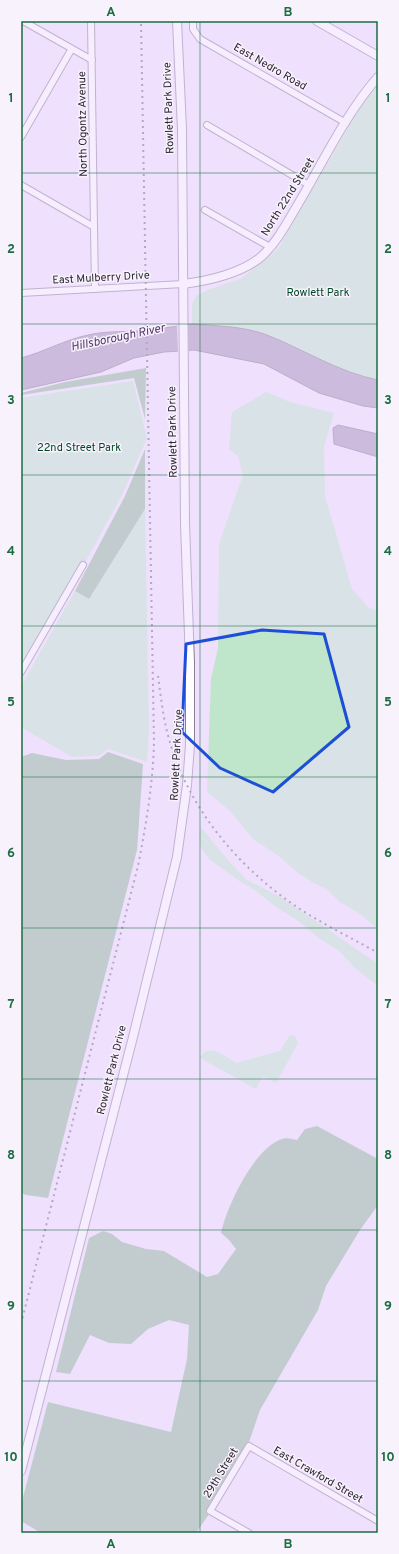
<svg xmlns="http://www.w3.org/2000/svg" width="399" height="1554" font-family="Overpass,sans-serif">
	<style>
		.green { fill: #bfe5ca }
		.forest { fill: #8cb498 }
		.water { fill: #a38fb5; stroke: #80708e }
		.pier { fill: #efe0fd }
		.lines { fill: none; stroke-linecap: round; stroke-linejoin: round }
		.minor-casing { stroke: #8a7c96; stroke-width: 8 }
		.tertiary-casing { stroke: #8a7c96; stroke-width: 10 }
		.minor { stroke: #fff; stroke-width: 6 }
		.tertiary { stroke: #fff; stroke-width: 8 }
		.rail { stroke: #6e6576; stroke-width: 2; stroke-dasharray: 2 4; stroke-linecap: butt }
		.marked { fill: none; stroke: #1d4ed8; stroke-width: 3; stroke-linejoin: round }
		.grid { fill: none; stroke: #1a6e40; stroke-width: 1; stroke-opacity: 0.55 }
		.labels { text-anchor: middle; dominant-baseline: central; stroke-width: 3; stroke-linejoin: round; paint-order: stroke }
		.street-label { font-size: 11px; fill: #2d2732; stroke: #f8f2fd }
		.park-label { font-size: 11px; fill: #004925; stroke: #f8f2fd }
		.water-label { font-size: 12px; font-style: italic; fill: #503466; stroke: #f8f2fd }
		.neatline { fill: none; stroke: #1a6e40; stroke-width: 1.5 }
		.grid-label { font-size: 13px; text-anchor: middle; font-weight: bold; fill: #1a6e40 }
	</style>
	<rect width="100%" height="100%" fill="#efe0fd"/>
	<g class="green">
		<path d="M378,81V380C338,372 305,350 267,335C243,326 217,326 192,324V304L196,296L208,290L242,278L278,249L372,87Z"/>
		<polygon points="133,381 147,438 122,495 21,680 21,398"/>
		<polygon points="266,392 290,402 334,413 324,446 325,496 352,589 369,608 378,611 378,929 360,914 340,902 327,889 314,883 298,873 280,857 253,839 230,811 207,792 211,679 218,648 219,544 243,475 238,456 229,449 232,412"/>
		<polygon points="145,509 149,731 147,762 108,749 98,756 72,757 21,727 21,686 75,591 89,599"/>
		<polygon points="201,827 226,858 247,880 282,898 378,964 378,986 356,969 339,951 319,938 297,920 276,907 255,890 238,880 209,859 201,848 199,836"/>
		<path d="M290,1035L295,1036L298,1043L276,1083L263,1076L256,1089L200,1058C207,1042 227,1057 236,1063L280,1051Z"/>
	</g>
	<g class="forest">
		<polygon points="146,368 145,419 134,378 21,395 21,393 65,382"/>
		<polygon points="145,449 145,509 89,599 75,591 125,496"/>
		<polygon points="108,752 143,764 137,850 48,1198 26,1195 21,1193 21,757 32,753 66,760 99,759"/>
		<path d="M317,1126L378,1159V1205L360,1230L326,1286L318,1310L260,1410L249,1442H248L206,1512L209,1514L196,1533H41L21,1521V1505L48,1402L171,1432L187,1359L189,1325L169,1320L148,1329L131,1344L109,1343L90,1335L70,1374L56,1372L89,1238L103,1231L112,1234L122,1242L146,1249L164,1251L207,1277L218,1274L236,1249L229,1240L221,1233C227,1206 254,1148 282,1139C286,1137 293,1139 297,1140L305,1129Z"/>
	</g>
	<g class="water">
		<path d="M192,324C217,326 243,326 267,335C305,350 338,372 378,380V408L363,406L319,393L264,364L194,350L164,352L134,358L101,372L21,390V358C44,352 64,340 88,335C105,331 120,332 137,331C155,329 173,327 192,324Z"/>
		<polygon points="338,425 378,434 378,457 334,444 333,428"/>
	</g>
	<polygon class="pier" points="188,322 189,353 178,353 177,325"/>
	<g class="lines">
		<g class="minor-casing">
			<g id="minor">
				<polyline points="23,21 92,60"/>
				<polyline points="91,21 94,227"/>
				<polyline points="193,21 193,29 200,39 346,123"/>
				<polyline points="207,125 309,185"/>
				<polyline points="21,137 71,50"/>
				<polyline points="21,185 94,227 95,289"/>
				<polyline points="205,210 270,247"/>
				<polyline points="21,293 183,284"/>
				<polyline points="21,672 83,565"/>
				<polyline points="249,1533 210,1511 249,1446 378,1521"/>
			</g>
		</g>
		<g class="tertiary-casing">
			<g id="tertiary">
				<polyline points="317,21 378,56"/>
				<path d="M183,284C208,281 243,273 262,256C277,242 287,223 297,206C322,164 346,113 378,77"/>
				<polyline points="21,1471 133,1037 177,857 187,785 190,745 190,663 185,524 182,129 177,21"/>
			</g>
		</g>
		<use href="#minor" class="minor"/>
		<use href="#tertiary" class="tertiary"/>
		<g class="rail">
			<path d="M158,676C161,697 163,718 169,739C188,807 236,865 294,905C320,923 350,937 378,953"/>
			<path d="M21,1324L138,866C146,825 153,784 154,742L141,21"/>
		</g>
	</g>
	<path d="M0 0H399V1554H0ZM262,630L324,634L349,727L273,792L220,768L182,732L186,644Z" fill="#efe0fd" fill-opacity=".55" fill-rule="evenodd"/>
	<path class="marked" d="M262,630L324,634L349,727L273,792L220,768L182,732L186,644Z"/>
	<path class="grid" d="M200,21V1533M21,173H378M21,324H378M21,475H378M21,626H378M21,777H378M21,928H378M21,1079H378M21,1230H378M21,1381H378"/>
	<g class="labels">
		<g class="street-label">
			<text transform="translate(270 67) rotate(30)">East Nedro Road</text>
			<text transform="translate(169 108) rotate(-92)">Rowlett Park Drive</text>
			<text transform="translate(83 124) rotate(-91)">North Ogontz Avenue</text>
			<text transform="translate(288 197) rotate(-58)">North 22nd Street</text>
			<text transform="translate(101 278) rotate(-3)">East Mulberry Drive</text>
			<text transform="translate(173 432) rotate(-91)">Rowlett Park Drive</text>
			<text transform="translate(177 755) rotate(-87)">Rowlett Park Drive</text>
			<text transform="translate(112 1070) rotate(-76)">Rowlett Park Drive</text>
			<text transform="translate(221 1473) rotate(-59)">29th Street</text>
			<text transform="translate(318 1475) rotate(30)">East Crawford Street</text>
		</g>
		<g class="park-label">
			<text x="318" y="293">Rowlett Park</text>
			<text x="79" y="448">22nd Street Park</text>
		</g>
		<g class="water-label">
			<text transform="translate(118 338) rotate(-12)">Hillsborough River</text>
		</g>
	</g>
	<rect width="399" height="1554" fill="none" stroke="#f8f2fd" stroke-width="44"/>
	<rect x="22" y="22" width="355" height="1510" class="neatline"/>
	<g class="grid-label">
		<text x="111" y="16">A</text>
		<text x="288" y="16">B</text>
		<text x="11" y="102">1</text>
		<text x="388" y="102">1</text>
		<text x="11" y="253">2</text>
		<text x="388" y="253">2</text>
		<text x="11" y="404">3</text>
		<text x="388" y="404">3</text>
		<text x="11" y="555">4</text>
		<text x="388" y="555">4</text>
		<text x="11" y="706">5</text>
		<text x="388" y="706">5</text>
		<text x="11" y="857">6</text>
		<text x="388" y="857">6</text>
		<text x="11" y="1008">7</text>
		<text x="388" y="1008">7</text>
		<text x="11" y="1159">8</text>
		<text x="388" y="1159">8</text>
		<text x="11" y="1310">9</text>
		<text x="388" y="1310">9</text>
		<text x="11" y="1461">10</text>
		<text x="388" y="1461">10</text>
		<text x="111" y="1548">A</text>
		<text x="288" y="1548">B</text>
	</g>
</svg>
